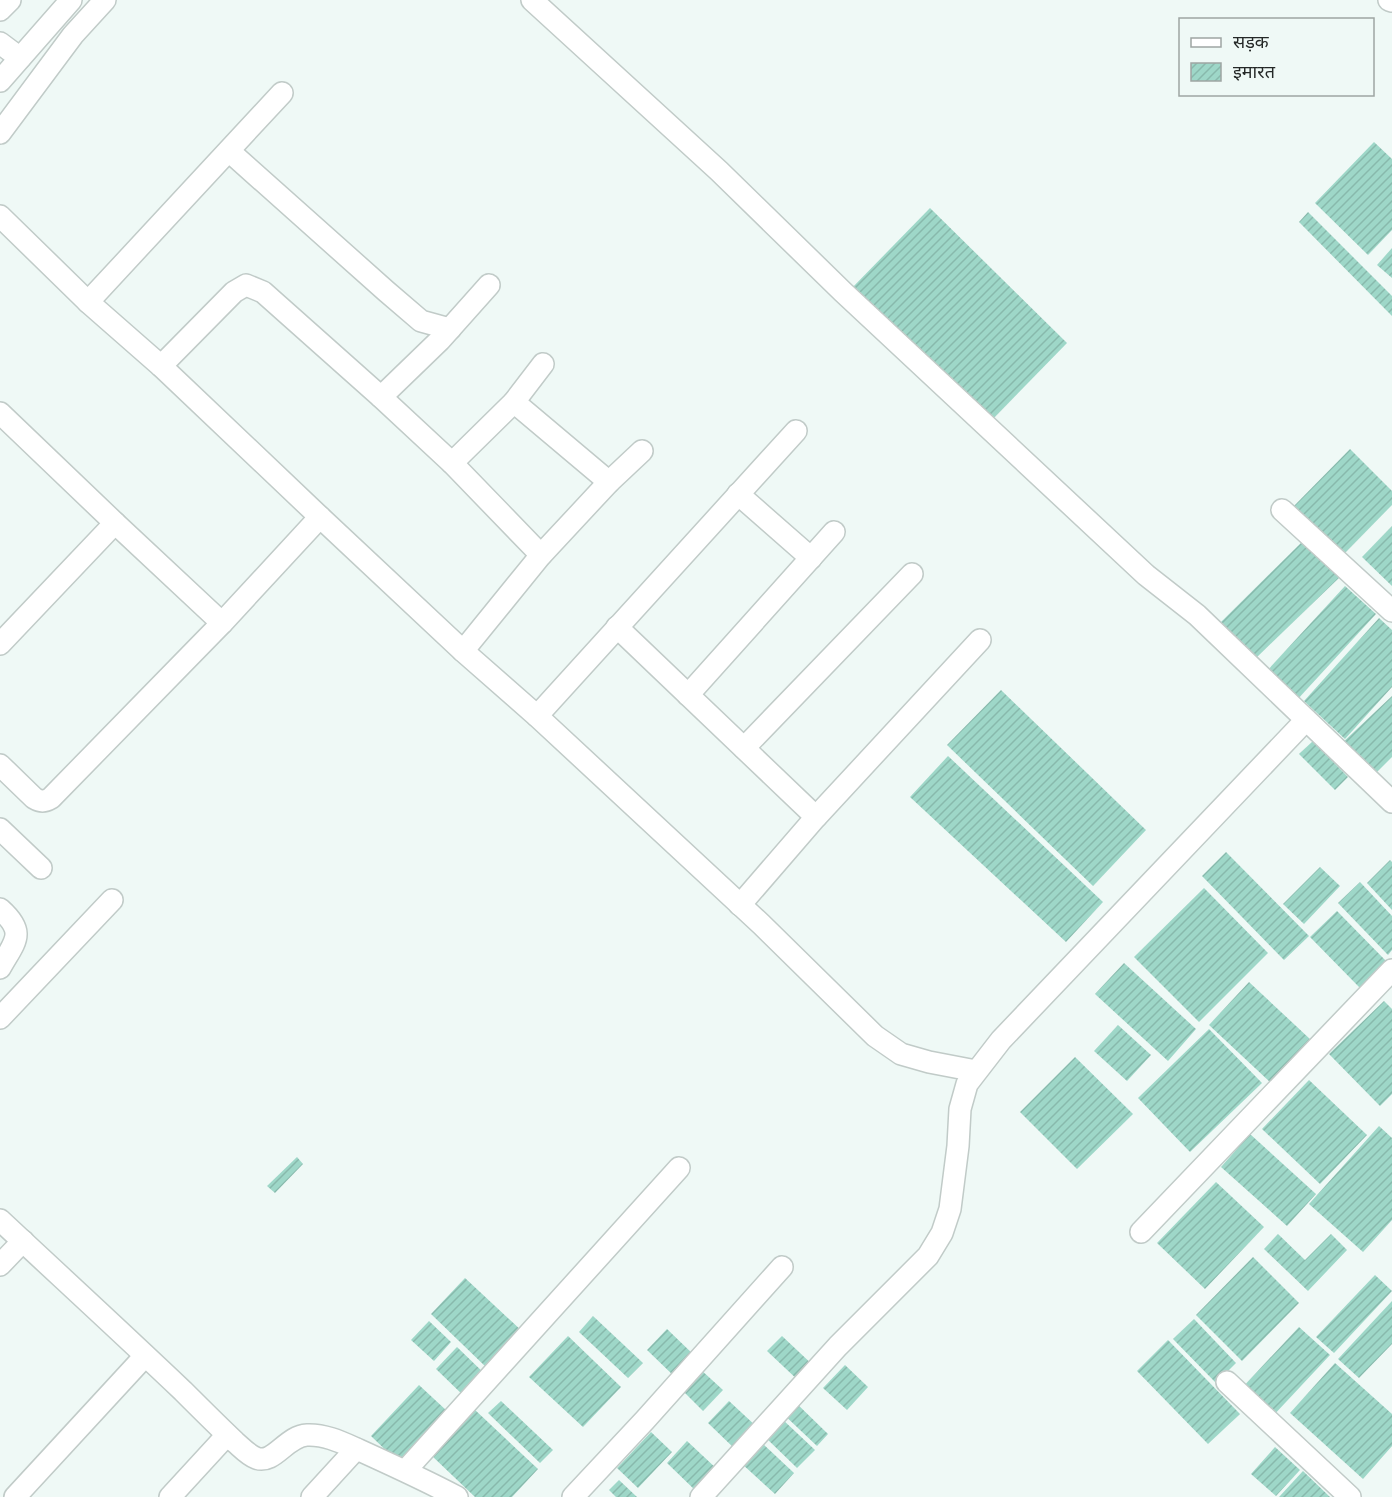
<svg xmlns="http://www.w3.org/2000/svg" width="1392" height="1497" font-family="'Roboto Condensed','Noto Sans Devanagari',sans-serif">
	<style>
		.building { fill: url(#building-hatch) }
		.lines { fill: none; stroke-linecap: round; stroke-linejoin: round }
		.minor-casing { stroke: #c1cbc8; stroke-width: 24 }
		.minor { stroke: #fff; stroke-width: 21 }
	</style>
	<defs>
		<pattern id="building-hatch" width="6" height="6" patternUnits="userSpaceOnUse" patternTransform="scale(1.5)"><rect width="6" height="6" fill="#9ed7c8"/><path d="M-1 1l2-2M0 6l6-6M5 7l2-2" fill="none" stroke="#88b9ac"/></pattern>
	</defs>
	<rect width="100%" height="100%" fill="#eff9f6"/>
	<g class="building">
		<polygon points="1374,142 1392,159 1392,230 1368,255 1315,203"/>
		<polygon points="930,208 1067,343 988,424 850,290"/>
		<polygon points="1308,212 1392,296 1392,316 1299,222"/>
		<polygon points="1392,248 1392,278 1377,265"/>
		<polygon points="1350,449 1392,491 1392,505 1341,557 1292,508"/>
		<polygon points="1392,526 1392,586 1362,557"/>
		<polygon points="1305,539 1341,576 1254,660 1219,624"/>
		<polygon points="1345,586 1376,614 1296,701 1265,673"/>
		<polygon points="1379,618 1392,630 1392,687 1345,739 1304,701"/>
		<polygon points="1001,690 1146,830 1093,886 947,745"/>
		<polygon points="1392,696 1392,757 1371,778 1340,745"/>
		<polygon points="1313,741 1348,777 1335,790 1299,754"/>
		<polygon points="948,756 1103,902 1066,942 910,797"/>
		<polygon points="1226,852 1309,936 1284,960 1202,876"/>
		<polygon points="1390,860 1392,862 1392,910 1367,883"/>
		<polygon points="1320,867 1340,886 1304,924 1283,904"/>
		<polygon points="1360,882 1392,916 1392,950 1388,955 1338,903"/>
		<polygon points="1204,888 1268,953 1199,1022 1134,957"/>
		<polygon points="1337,911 1387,962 1360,988 1310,937"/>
		<polygon points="1124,963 1196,1029 1168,1061 1095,994"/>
		<polygon points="1249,982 1311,1040 1271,1083 1209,1025"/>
		<polygon points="1384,1001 1392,1009 1392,1094 1380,1106 1329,1054"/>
		<polygon points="1118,1025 1151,1055 1127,1081 1094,1051"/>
		<polygon points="1209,1029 1262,1083 1190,1152 1138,1098"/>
		<polygon points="1075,1057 1133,1114 1077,1169 1020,1112"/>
		<polygon points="1309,1080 1367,1135 1320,1184 1262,1129"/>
		<polygon points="1379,1126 1392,1138 1392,1220 1363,1252 1309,1204"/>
		<polygon points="1250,1134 1316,1194 1287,1226 1221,1167"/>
		<polygon points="297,1157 303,1164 275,1193 267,1186"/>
		<polygon points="1216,1182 1264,1227 1205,1289 1157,1243"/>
		<polygon points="1278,1234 1305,1260 1331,1234 1347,1250 1308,1291 1264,1249"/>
		<polygon points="1253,1257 1299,1303 1242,1361 1196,1315"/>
		<polygon points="1375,1275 1392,1291 1334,1353 1316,1337"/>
		<polygon points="465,1278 523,1332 488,1369 431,1314"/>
		<polygon points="1392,1301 1392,1344 1359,1378 1338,1359"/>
		<polygon points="593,1316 643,1363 628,1378 579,1332"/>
		<polygon points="1194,1319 1236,1363 1216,1383 1173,1339"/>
		<polygon points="429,1321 451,1342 434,1361 411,1340"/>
		<polygon points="1299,1327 1330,1355 1271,1418 1241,1389"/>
		<polygon points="667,1329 696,1357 676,1378 647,1350"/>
		<polygon points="568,1336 621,1387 583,1427 529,1377"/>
		<polygon points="782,1336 816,1368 801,1383 767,1351"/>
		<polygon points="1168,1340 1240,1414 1208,1444 1137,1371"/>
		<polygon points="457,1347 487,1376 466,1398 436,1369"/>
		<polygon points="1335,1363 1392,1414 1392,1446 1363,1479 1290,1413"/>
		<polygon points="845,1365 868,1387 847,1410 823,1388"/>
		<polygon points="700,1369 723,1390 703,1411 681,1389"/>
		<polygon points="419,1385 447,1411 398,1462 371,1436"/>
		<polygon points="792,1399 828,1434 817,1446 780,1411"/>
		<polygon points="501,1401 553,1450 540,1463 488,1413"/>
		<polygon points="729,1401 757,1427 736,1450 708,1423"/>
		<polygon points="474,1409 538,1469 512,1497 475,1497 431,1455"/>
		<polygon points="781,1418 815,1450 797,1468 764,1436"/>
		<polygon points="651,1432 672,1452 638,1488 617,1468"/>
		<polygon points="687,1441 718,1470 697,1492 667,1463"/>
		<polygon points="761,1442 794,1473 775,1494 741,1463"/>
		<polygon points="1275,1447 1300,1470 1276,1496 1251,1474"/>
		<polygon points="1303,1471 1330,1497 1279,1497"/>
		<polygon points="619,1480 637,1497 616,1497 609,1490"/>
	</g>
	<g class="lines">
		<g class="minor-casing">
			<g id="minor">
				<polyline points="532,0 719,171 843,292 1146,575 1197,615 1392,802"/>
				<polyline points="1389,0 1392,1"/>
				<polyline points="0,10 10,0"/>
				<polyline points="0,43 20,58"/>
				<polyline points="0,81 71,0"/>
				<polyline points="0,133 73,35 105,0"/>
				<polyline points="229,151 386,291 421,321 450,329"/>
				<polyline points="0,216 88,302 161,366 320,517 463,651 537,716 761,924 875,1036 901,1054 929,1062 976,1071"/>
				<polyline points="88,302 282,93"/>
				<polyline points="161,366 234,292 246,285 263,292 381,397 452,463 541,555"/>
				<polyline points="381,397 440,340 489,285"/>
				<polyline points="514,402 609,482"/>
				<polyline points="0,413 115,523 222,623"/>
				<polyline points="452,463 514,402 543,364"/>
				<polyline points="738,494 811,558"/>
				<polyline points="1282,510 1392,611"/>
				<polyline points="617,627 816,817"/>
				<polyline points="0,644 115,523"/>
				<polyline points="463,651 541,555 609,482 642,451"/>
				<polyline points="688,695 834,532"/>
				<polyline points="537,716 796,431"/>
				<polyline points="744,748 912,574"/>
				<path d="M0,765L34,798C41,802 44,802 51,798L222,623L320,517"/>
				<polyline points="0,829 41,868"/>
				<polyline points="740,905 816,817 980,640"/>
				<path d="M0,909C27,933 15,941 0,968"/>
				<polyline points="0,1018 112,900"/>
				<path d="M0,1220C61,1277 122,1333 183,1391C200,1408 217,1425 235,1442C241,1447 248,1455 256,1458C274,1465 286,1436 307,1435C325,1434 343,1443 359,1450C392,1465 425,1480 457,1497"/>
				<polyline points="1141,1232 1392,970"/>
				<polyline points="0,1265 23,1241"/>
				<polyline points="1227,1382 1350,1497"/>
				<polyline points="406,1470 679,1168"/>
				<polyline points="15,1497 145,1356"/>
				<polyline points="170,1497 227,1435"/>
				<polyline points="312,1497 356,1449"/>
				<polyline points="573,1497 645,1420 782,1267"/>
				<polyline points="701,1497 838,1346 928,1256 942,1233 950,1209 958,1146 960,1109 967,1084 1001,1040 1306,720"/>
			</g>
		</g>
		<use href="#minor" class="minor"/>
	</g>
	<rect x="1179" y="18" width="195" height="78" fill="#eff9f6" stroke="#9ea5a3" stroke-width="1.5"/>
	<rect x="1191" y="38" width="30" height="9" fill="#ffffff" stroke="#9ea5a3" stroke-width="1.5"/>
	<text x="1233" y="48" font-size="18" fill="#242827">सड़क</text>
	<rect x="1191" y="63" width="30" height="18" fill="url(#building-hatch)" stroke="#9ea5a3" stroke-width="1.5"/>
	<text x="1233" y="78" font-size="18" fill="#242827">इमारत</text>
</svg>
